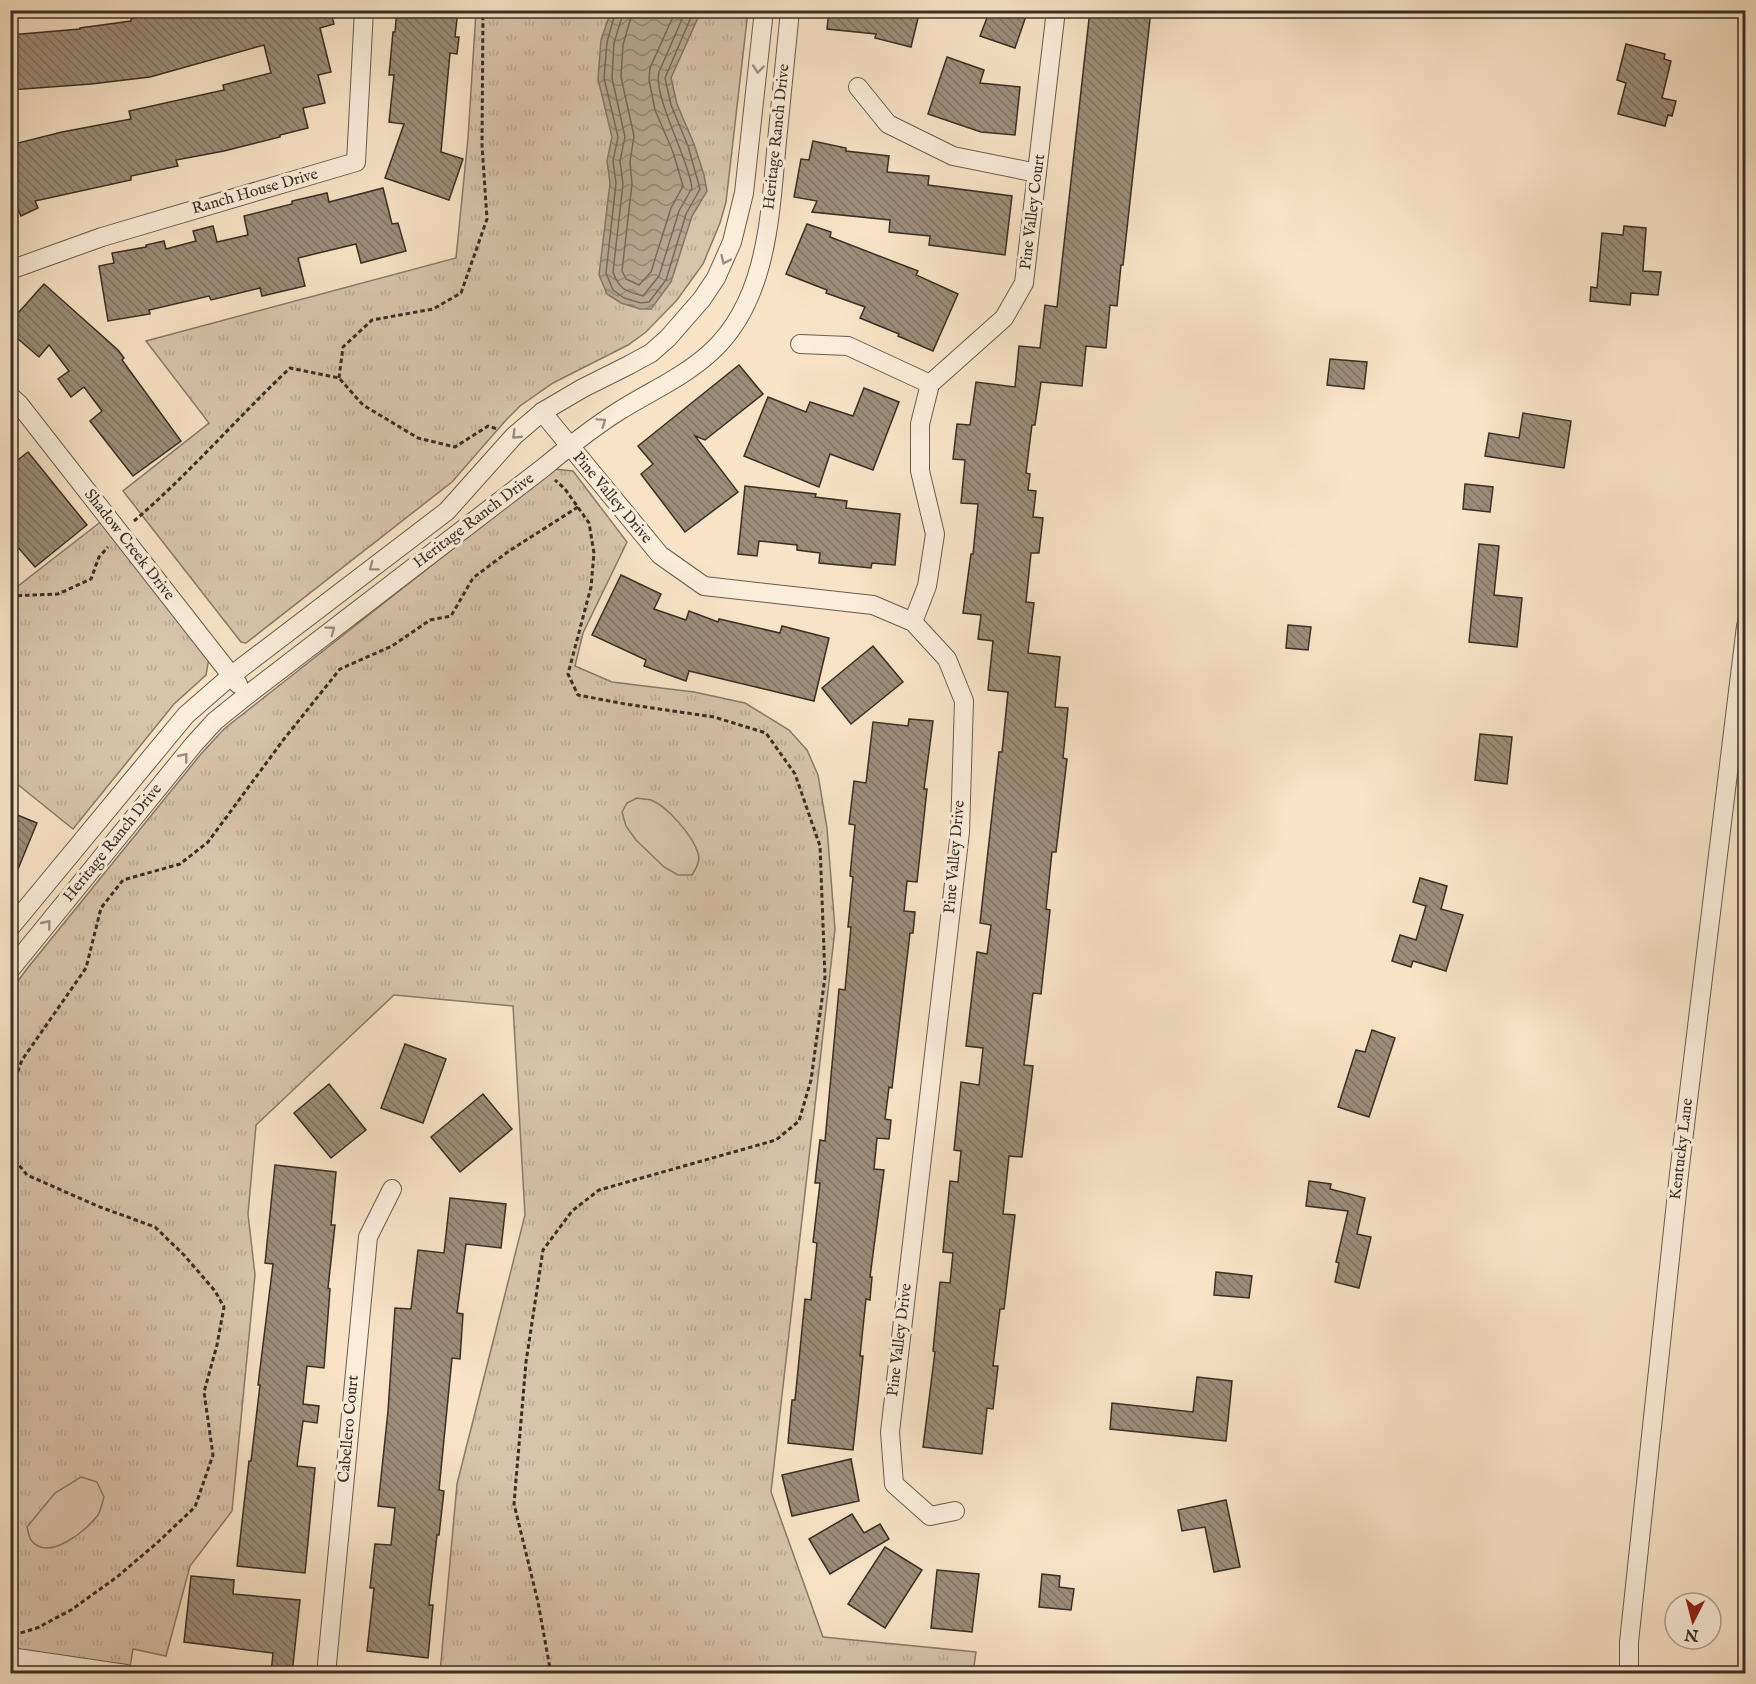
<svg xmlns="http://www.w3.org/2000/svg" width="1756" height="1684" font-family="'IM FELL English',serif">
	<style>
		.grass { fill: url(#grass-tufts); stroke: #887a68; stroke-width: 1.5 }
		.pitch { fill: #d8c4ab; stroke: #887a68; stroke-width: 1.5 }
		.water { fill: url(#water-waves); stroke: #857666; stroke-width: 1.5 }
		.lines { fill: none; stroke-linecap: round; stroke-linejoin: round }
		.shore { stroke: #786a5b; stroke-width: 1.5 }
		.building { fill: url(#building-back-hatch); stroke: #392f26; stroke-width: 1.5 }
		.minor-casing { stroke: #695c4e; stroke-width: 20 }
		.path { stroke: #392f26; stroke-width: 3; stroke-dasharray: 4.5 3; stroke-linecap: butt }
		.minor { stroke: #faedda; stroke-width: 18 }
		.oneway { stroke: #9a8e80 }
		.labels { text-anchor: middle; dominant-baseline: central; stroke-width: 6; stroke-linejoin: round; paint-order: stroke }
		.street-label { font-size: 16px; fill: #392f26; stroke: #faedda }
	</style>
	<defs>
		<pattern id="grass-tufts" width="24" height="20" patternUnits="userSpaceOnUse" patternTransform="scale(1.5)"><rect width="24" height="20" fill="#d8c4ab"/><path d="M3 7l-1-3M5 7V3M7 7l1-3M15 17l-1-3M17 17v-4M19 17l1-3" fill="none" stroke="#baa993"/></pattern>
		<pattern id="water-waves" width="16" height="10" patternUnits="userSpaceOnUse" patternTransform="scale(1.5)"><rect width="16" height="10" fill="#b7a690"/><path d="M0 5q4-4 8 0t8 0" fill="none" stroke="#968875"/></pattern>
		<pattern id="building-back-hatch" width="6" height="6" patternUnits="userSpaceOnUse" patternTransform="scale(1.5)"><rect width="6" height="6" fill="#9c8d79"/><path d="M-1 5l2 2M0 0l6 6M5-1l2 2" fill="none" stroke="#807463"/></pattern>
	</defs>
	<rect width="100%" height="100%" fill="#f8e3c6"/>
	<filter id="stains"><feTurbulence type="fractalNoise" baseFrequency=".00333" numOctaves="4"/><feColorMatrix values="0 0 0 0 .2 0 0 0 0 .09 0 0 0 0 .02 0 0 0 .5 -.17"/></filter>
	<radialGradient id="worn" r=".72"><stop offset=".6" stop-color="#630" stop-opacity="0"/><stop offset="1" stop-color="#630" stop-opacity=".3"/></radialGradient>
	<g class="grass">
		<polygon points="476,11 748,11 726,202 720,223 703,264 677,300 646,332 628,345 553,383 520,406 506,420 452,482 246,643 241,642 123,491 209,423 146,341 456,258 468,138"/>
		<polygon points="554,469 573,471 627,542 583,633 575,666 612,682 694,692 745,703 789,730 807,750 818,775 827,828 835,929 771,1492 823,1637 976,1652 973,1673 440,1673 457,1484 525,1215 513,1006 394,995 256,1125 248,1214 255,1275 232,1511 190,1566 166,1656 133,1649 129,1673 11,1673 10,992 26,970 201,754 224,729"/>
		<polygon points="103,520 209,658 206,675 174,704 73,829 11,779 10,578 18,586"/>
	</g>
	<g class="pitch">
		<path d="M637,798C641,799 647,799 651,800C667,806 693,836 698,853C701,861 696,868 692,875H678L664,867L636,840L626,826L622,812L627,803Z"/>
		<path d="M81,1477L97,1482L104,1497C102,1503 101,1510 98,1515C87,1530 48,1563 31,1540C29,1537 28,1531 27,1527L55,1493Z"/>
	</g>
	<polygon class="water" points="611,11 701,11 671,78 677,104 694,144 704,175 707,191 692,216 671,282 651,309 640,309 621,303 607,294 599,275 610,183 607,161 612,137 598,79 601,40"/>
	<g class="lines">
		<g class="shore">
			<polyline points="616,10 607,42 604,78 618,137 613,161 616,183 606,273 613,290 624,298 641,303 649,302 666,280 686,214 700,189 688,146 671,105 665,78 694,10"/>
			<path d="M624,10L614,43L612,78L625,137L620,161L623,184L613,272C619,289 625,291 643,296L659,276L679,211L692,188C688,157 653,97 659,72L686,10"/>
			<polyline points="633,10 623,45 621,77 634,136 630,162 632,184 622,271 626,279 639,285 651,272 671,208 683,186 673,152 655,110 649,80 650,68 676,10"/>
		</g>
	</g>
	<g class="building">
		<polygon points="167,10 330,10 334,24 320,28 331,72 318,75 325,103 303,108 308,128 280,135 280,137 224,151 176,160 178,166 131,176 131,180 35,201 38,208 21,216 10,192 10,145 62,132 131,119 129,111 224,90 223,85 271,73 264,45 150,77 91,84 10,90 10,35 80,29 80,28 131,21 131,19"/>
		<polygon points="397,10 458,10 455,37 459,37 457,54 450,53 441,152 463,159 449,200 385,178 404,124 389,122 394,75 389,75 393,32 395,32"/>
		<polygon points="829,10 920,10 911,47 875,38 876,34 827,29"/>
		<polygon points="990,10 1028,10 1015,48 980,36"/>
		<polygon points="1090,10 1151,10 1123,265 1121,265 1117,306 1110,305 1106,348 1086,346 1082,386 1041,382 1035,425 1032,425 1026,473 1030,474 1028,490 1036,491 1033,517 1043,518 1039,553 1031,553 1026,602 1034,603 1028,653 1060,657 1055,707 1068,708 1063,758 1067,759 1056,852 1052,852 1046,909 1050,910 1041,994 1033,993 1024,1065 1033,1066 1022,1157 1009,1156 1003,1214 1015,1215 1004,1309 1000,1309 993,1366 998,1366 993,1409 987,1408 982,1454 923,1447 935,1352 933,1351 940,1282 950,1283 953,1253 943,1252 950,1181 958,1182 961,1151 954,1150 961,1082 979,1085 983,1048 966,1046 977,952 987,954 991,925 980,923 999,752 1002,752 1008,692 988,690 993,641 978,639 981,615 963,613 971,554 973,554 978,504 961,503 965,460 953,459 957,424 970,425 976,382 1015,387 1019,346 1040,348 1045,305 1057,307"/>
		<polygon points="1626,44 1665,54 1664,59 1671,61 1662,98 1676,101 1672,116 1668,115 1665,126 1618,114 1626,83 1617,80"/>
		<polygon points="947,57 984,70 980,83 1020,87 1015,135 981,132 928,114"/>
		<polygon points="813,141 846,148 846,151 889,156 887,172 929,176 928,185 1012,196 1005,255 929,245 930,236 889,232 890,220 812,212 817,201 794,197 801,159 809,160"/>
		<polygon points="383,188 392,224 398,223 406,251 361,263 356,244 298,258 305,286 262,296 260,288 211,300 209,296 149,310 150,314 108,321 99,266 114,263 112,253 146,247 146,245 164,241 166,249 196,241 193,231 213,226 217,242 248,235 244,216 292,204 292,201 327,193 329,202"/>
		<polygon points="807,224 831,232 830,237 918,271 916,275 958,294 933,351 898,336 899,334 860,318 865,307 826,293 827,290 786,274"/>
		<polygon points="1624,226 1646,228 1643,271 1661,272 1658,295 1631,293 1630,305 1590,301 1591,287 1597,288 1602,233 1623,235"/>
		<polygon points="44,284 118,350 124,358 122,360 181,441 133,476 90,421 102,411 84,387 71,397 58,379 69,371 49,345 39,357 10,332 10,322"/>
		<polygon points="1330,359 1367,362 1364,389 1327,385"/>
		<polygon points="739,365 763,394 705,440 695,436 738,492 685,532 641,474 653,464 638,446"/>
		<polygon points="864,388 899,402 873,470 830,454 819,487 744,456 768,397 806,412 810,402 853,416"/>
		<polygon points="1523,413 1571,421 1564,468 1485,456 1489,433 1519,438"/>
		<polygon points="28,452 87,525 35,567 10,538 10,466"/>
		<polygon points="1465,484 1493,487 1490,512 1463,509"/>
		<polygon points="745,486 816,494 815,497 847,501 846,508 900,514 895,565 872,563 871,568 819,563 820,553 797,550 797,545 759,541 757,556 738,554"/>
		<polygon points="1479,544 1499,546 1494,595 1522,598 1517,647 1469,642"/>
		<polygon points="621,575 661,594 654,609 686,620 689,611 718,622 719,619 780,633 782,626 829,638 814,701 689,671 686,681 644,666 646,660 592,635"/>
		<polygon points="1288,625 1311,627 1308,650 1286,648"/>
		<polygon points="873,646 903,682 851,724 822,688"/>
		<polygon points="909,719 933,721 924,789 927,789 917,882 907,881 904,911 915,912 913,933 910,933 892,1088 889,1087 885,1119 891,1120 889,1139 877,1138 874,1169 884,1170 870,1277 872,1277 870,1300 866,1299 860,1356 863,1356 853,1450 788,1443 792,1400 795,1400 805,1299 811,1300 817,1243 813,1242 820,1183 815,1183 820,1140 825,1141 839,989 845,990 851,927 848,927 853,877 850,876 855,825 849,824 854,781 866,783 873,722 908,726"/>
		<polygon points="1480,734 1512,737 1507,784 1475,780"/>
		<polygon points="10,812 37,823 11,886 10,886"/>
		<polygon points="1420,878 1447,886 1441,909 1463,915 1446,971 1413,961 1411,967 1392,961 1400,935 1416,940 1426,906 1413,902"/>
		<polygon points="1372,1030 1395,1038 1369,1117 1338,1107 1356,1050 1365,1052"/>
		<polygon points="405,1044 446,1059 423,1123 381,1108"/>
		<polygon points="329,1084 366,1130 331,1158 294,1113"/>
		<polygon points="483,1094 512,1129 460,1172 431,1137"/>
		<polygon points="275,1165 336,1172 331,1225 335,1225 328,1288 330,1289 324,1368 307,1366 303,1404 319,1406 317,1423 303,1421 297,1466 315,1468 305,1573 237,1566 249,1461 251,1461 260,1385 258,1385 273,1264 265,1263"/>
		<polygon points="1309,1181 1331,1184 1330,1189 1365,1198 1357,1234 1371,1237 1359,1288 1335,1282 1339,1263 1336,1262 1348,1211 1306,1206"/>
		<polygon points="450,1198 506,1204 501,1248 466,1244 457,1313 463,1314 460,1359 452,1358 439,1490 444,1491 439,1535 437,1535 429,1605 433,1605 428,1658 367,1651 374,1588 370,1588 375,1544 391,1545 395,1508 378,1506 388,1411 395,1308 411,1309 418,1250 444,1253"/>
		<polygon points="1216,1272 1252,1276 1249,1298 1214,1295"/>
		<polygon points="1197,1377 1232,1381 1226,1441 1110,1429 1112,1403 1193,1412"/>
		<polygon points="851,1459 859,1501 792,1516 782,1475"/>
		<polygon points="1226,1500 1240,1567 1214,1572 1205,1527 1182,1531 1178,1510"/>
		<polygon points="852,1514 864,1533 880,1524 889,1539 830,1574 809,1539"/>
		<polygon points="885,1547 922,1570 885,1628 848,1604"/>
		<polygon points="937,1570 979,1574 972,1632 931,1628"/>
		<polygon points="1042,1574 1060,1576 1059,1587 1074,1589 1071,1610 1039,1607"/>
		<polygon points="191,1576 234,1580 233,1594 300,1600 292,1674 271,1674 273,1653 184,1642"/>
	</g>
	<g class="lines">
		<g class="minor-casing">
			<g id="minor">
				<polyline points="858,87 888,124 953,156 1037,173"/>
				<polyline points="10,270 102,237 356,162 364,10"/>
				<polyline points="800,344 848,346 930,384"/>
				<polyline points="10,396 19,404 238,684"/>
				<polyline points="542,412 660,555 704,586 873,605 913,622 947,659 964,701 960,832 890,1432 894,1484 930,1516 955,1511"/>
				<polyline points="913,622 927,586 935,534 920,471 920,424 930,384 1004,318 1024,283 1056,10"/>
				<polyline points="10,928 186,715 232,675 447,511 514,436 542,412 583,388 629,365 651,353 668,338 702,299 716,278 732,242 744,193 764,10"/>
				<path d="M10,970L194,744L215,721L246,696L543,468C567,448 592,428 619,411C649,392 684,377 711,352C768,300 770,214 777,141C781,98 786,54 790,10"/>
				<polyline points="10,1657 126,1674"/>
				<polyline points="326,1674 368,1237 392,1189"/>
				<polyline points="1629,1674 1629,1642 1679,1174 1746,626"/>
			</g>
		</g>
		<g class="path">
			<polyline points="339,378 343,347 372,320 433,309 461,293 487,219 482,145 483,10"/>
			<path d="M134,521C189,474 237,418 290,368L339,378L363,405L418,438L455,447L488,426L497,429"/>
			<polyline points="10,596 58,594 91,579 99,557 108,547"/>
			<polyline points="10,1093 22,1060 86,968 101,908 123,880 180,864 208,842 284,739 340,669 392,646 430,620 451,616 473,578 509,551 578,507"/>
			<polyline points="10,1154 27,1175 100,1207 155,1227 184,1255 215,1291 224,1307 217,1345 204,1392 213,1455 195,1507 158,1542 117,1577 71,1610 37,1628 17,1634 16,1639"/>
			<polyline points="551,1674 538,1602 514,1504 526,1362 543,1250 572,1211 599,1190 776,1140 799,1121 811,1080 825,977 820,846 795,774 766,733 714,717 625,704 578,695 568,674 591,587 594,553 589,523 565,489 555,480"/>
		</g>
		<use href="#minor" class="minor"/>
	</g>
	<defs><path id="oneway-chevron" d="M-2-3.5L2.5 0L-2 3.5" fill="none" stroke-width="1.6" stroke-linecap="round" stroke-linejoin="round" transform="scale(1.5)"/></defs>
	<g class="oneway">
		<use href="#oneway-chevron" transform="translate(758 69) rotate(96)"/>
		<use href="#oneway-chevron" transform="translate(725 260) rotate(115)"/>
		<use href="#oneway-chevron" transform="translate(602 422) rotate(-35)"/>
		<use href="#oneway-chevron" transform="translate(516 435) rotate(136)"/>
		<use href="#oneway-chevron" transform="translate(373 567) rotate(143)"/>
		<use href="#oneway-chevron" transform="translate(331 630) rotate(-37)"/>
		<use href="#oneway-chevron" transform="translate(184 757) rotate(-51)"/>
		<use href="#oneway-chevron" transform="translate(47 924) rotate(-51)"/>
	</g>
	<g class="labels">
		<g class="street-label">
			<text transform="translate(777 137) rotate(-84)">Heritage Ranch Drive</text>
			<text transform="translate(255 192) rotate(-16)">Ranch House Drive</text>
			<text transform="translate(1033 212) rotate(-83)">Pine Valley Court</text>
			<text transform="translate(612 498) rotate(50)">Pine Valley Drive</text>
			<text transform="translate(474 521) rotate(-37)">Heritage Ranch Drive</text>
			<text transform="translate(129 545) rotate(52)">Shadow Creek Drive</text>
			<text transform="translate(113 843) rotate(-51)">Heritage Ranch Drive</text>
			<text transform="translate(955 857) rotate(-85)">Pine Valley Drive</text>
			<text transform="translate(1682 1149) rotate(-83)">Kentucky Lane</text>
			<text transform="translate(900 1340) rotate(-83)">Pine Valley Drive</text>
			<text transform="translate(349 1429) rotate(-85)">Cabellero Court</text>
		</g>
	</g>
	<rect width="1756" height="1684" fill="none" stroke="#f8e3c6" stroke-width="36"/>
	<rect x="12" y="12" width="1732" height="1660" fill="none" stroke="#392f26" stroke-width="3"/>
	<rect x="18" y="18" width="1720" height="1648" fill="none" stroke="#392f26" stroke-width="1.5"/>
	<g transform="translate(1693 1621) rotate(186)"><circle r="28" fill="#faedda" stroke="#ada192" stroke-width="1.5"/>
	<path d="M0-4.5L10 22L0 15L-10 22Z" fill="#8f2418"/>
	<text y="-9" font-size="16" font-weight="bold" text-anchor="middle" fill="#392f26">N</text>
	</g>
	<rect width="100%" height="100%" filter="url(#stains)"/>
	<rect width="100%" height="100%" fill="url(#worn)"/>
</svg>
